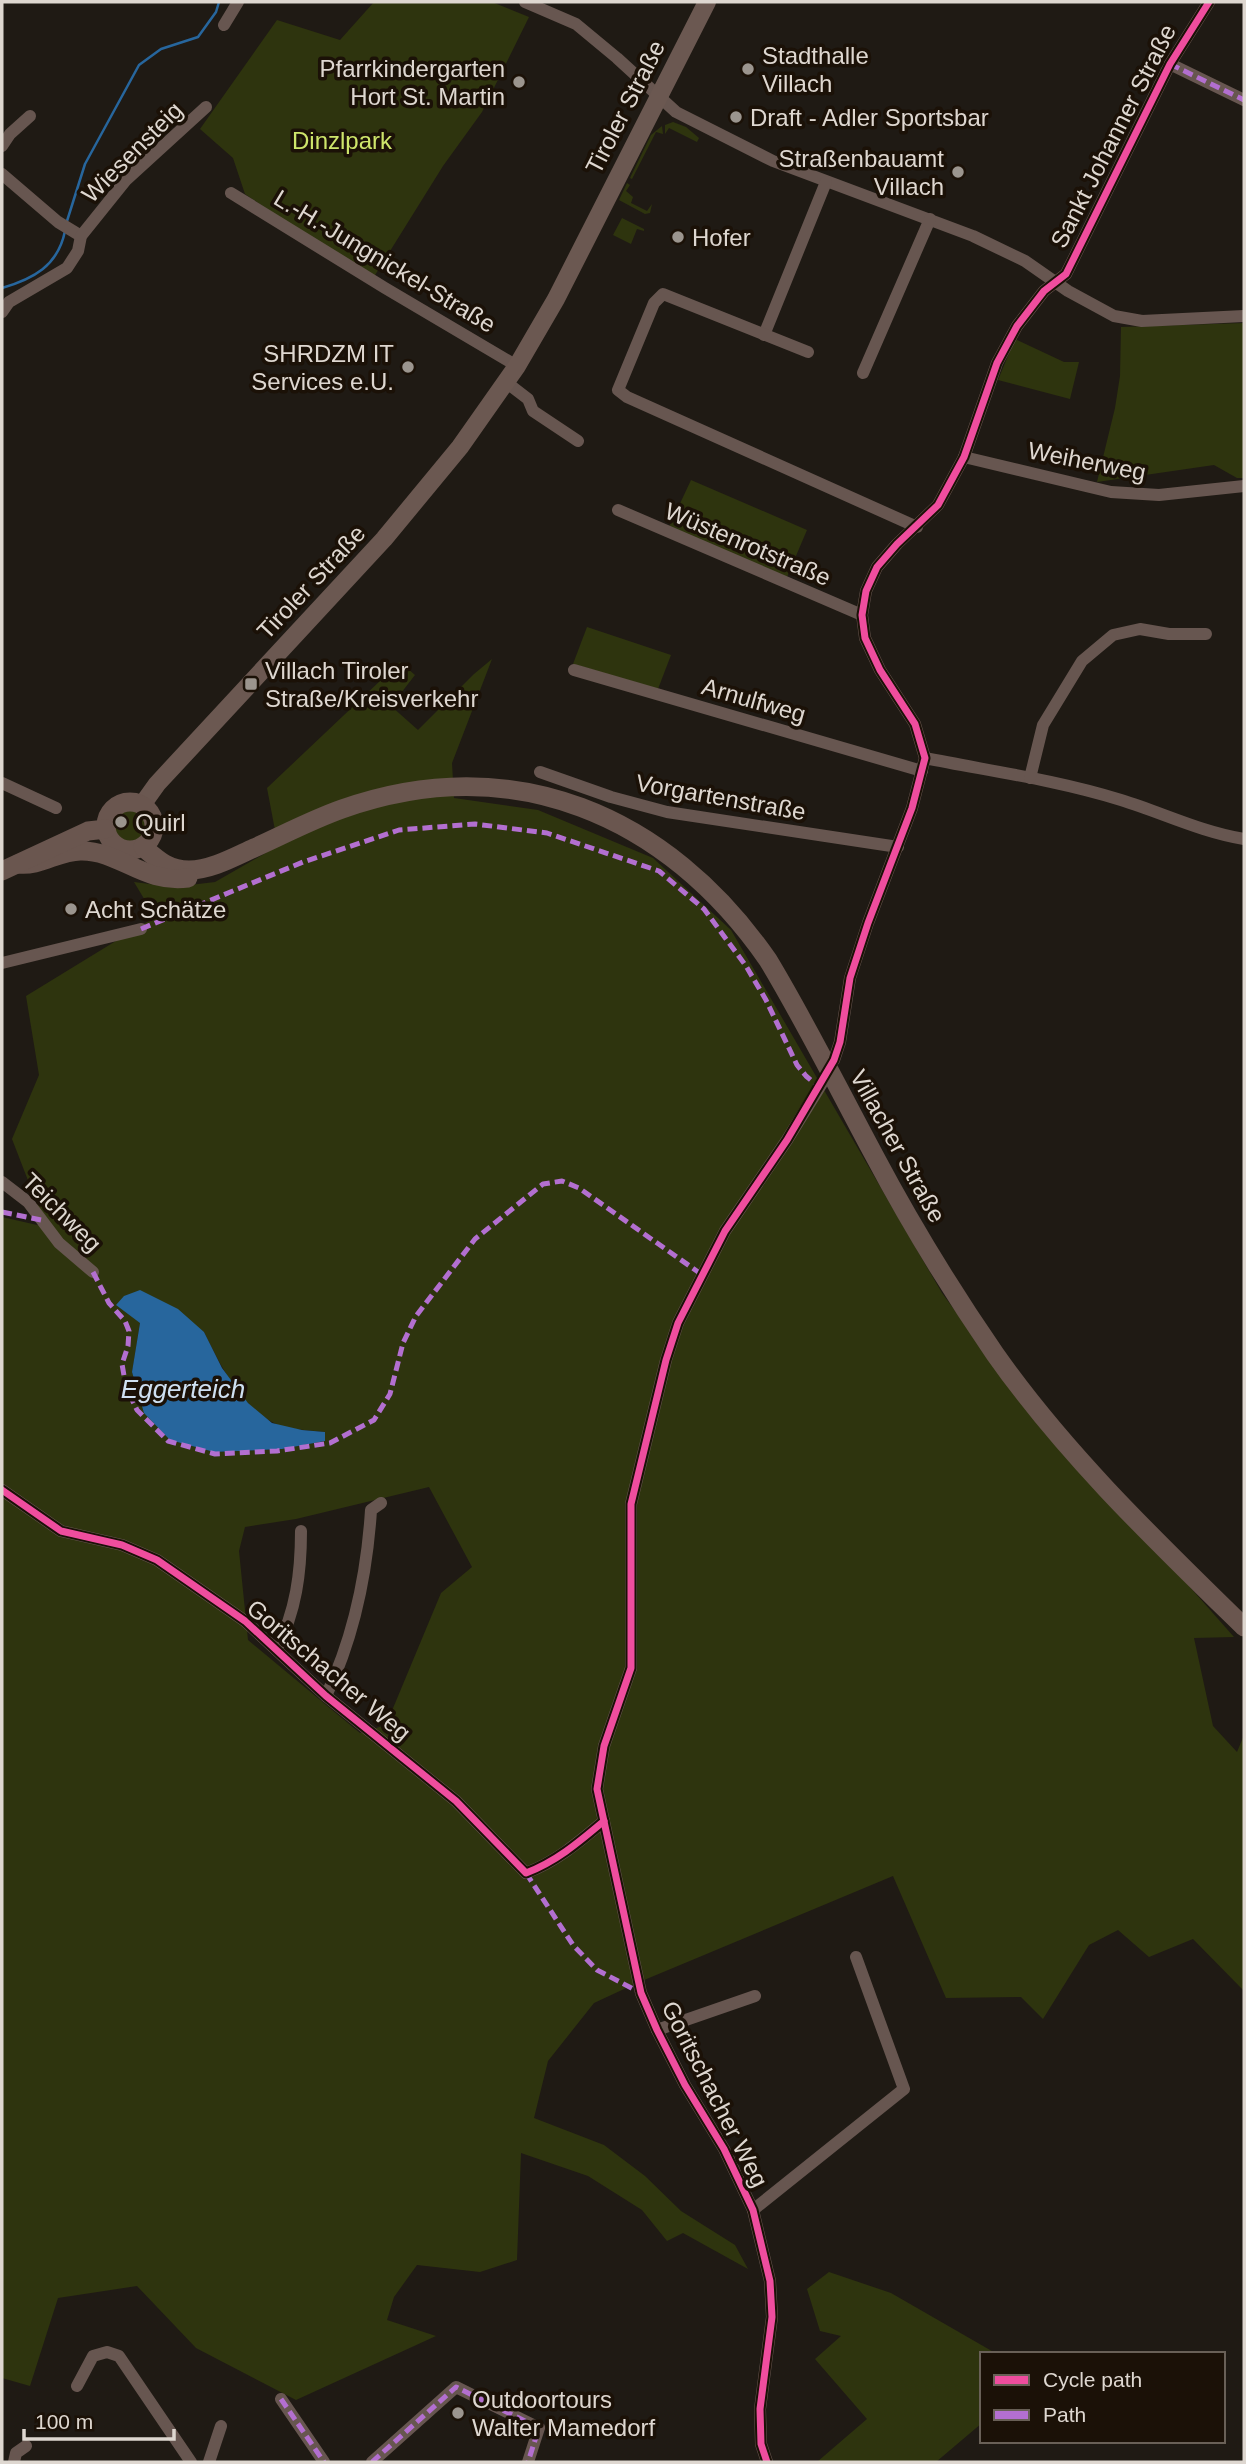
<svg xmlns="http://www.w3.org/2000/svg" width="1246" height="2464" font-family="Helvetica,sans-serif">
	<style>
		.green { fill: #2e340e; fill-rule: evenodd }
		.water { fill: #27669d }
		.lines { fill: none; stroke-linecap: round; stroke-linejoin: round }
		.stream { stroke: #27669d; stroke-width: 2.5 }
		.minor { stroke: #675650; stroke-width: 12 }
		.secondary { stroke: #6b5851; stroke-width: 18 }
		.primary { stroke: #6a564f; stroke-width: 19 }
		.quiet { stroke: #b36fd0; stroke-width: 5; stroke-dasharray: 10 5; stroke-linecap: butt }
		.cycleway-casing { stroke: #1b1107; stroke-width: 11 }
		.cycleway { stroke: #ef4d9e; stroke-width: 7 }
		.poi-dot { fill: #9b958e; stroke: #1b1107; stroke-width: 2.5 }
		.labels { text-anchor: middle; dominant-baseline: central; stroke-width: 7; stroke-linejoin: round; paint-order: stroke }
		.poi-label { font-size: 24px; fill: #ded7d0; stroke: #1b1107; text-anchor: start }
		.street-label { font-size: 24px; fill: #ded7d0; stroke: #1b1107 }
		.park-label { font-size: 24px; fill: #cee56b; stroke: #1b1107 }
		.water-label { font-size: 26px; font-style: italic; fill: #cfe0f1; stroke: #1b1107 }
	</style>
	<rect width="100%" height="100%" fill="#1f1a14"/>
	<g class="green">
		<polygon points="374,2 492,2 529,17 482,112 443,166 372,280 245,194 233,158 200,129 277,20 340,40"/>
		<polygon points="673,122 686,127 699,138 697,142 669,128 665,134 665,125"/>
		<polygon points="662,126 663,134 656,132 632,179 630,178 651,135"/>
		<polygon points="627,183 630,185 626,191 633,197 631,203 647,211 652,204 650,213 645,214 619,200"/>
		<polygon points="622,218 644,229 644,231 637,229 631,244 613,235"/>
		<polygon points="1244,323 1244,478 1237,478 1214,465 1097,482 1115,408 1120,376 1121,327"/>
		<polygon points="1015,339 1064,362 1079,362 1070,399 998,380"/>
		<polygon points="691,480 807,530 787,577 669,527"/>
		<polygon points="587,627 671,655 658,689 573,664"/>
		<path d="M492,659L452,763L454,798L538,810L653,858L731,930L942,1293L999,1371L1234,1637L1194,1638L1213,1726L1237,1752L1244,1735V1991L1193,1939L1149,1957L1118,1930L1089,1945L1043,2019L1021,1997L946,1998L893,1876L637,1983L594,2003L548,2061L534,2118L604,2145L645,2176L681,2211L735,2245L748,2269L683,2233L667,2241L642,2210L588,2176L521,2153L517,2260L480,2272L417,2265L394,2297L387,2320L436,2336L296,2400L196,2348L137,2286L58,2298L30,2386L2,2378V1217L46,1227L12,1139L39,1075L26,996L155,917L134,882L173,887L215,882L278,846L267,788L400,662L415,675L391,706L418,730L474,674ZM140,1323L204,1332C220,1364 239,1404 272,1422C286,1430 308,1430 325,1432V1441L282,1449L214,1452L170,1440L132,1373ZM429,1487L472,1567L441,1593L386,1725L360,1733L248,1640L239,1551L245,1527L296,1519Z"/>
		<circle cx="131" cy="826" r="20"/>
		<polygon points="829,2272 891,2293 997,2354 982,2354 982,2423 936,2462 817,2462 867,2419 815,2359 841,2336 820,2331 807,2289"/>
	</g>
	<polygon class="water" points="140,1290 178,1309 204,1332 222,1368 248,1403 272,1423 302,1430 325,1432 325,1441 282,1449 214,1452 170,1440 144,1413 132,1372 140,1323 116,1305 124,1296"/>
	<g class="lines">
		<g class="stream">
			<polyline points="67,221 85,164 139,65 161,49 198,37 216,12 219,2"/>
			<path d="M2,288C33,279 58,266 65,231"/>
		</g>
		<g class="minor">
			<polyline points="525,2 576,24 617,58 676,112 773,161 973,236 1025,261 1068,291 1114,316 1142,321 1244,316"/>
			<polyline points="224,25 238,2"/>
			<polyline points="1170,64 1244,100"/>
			<polyline points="2,146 10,134 30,116"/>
			<polyline points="2,174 58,222 81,236"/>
			<polyline points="231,193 385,288 517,366"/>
			<polyline points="2,312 9,302 67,268 78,251 81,236 126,180 206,107"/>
			<polyline points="764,335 826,182"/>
			<polyline points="808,352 663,294 654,303 618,390 627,397 917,527"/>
			<polyline points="863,373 930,219"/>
			<polyline points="506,382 528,399 533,411 578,441"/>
			<polyline points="964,457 1111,492 1159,495 1244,486"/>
			<polyline points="618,510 862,615"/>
			<polyline points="574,670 922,771"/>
			<path d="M925,758C990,771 1057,780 1121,800C1163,813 1201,832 1244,839"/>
			<polyline points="540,772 611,797 667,812 898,847"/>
			<polyline points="1030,778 1043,725 1082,661 1113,635 1140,629 1169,634 1206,634"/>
			<polyline points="2,783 56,808"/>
			<polyline points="2,963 141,929"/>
			<polyline points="834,1060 840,1042 850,978 868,923 912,808 925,758 915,724 880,670 865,638 862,615 866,591 877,567 897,544 938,505 964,457 997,363 1017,326 1044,291 1066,274 1170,64 1209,2"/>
			<polyline points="2,1182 28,1202 59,1243 93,1272"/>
			<path d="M2,1490L61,1531L122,1545L157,1560L245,1621L326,1696L456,1801L526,1873C557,1861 579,1842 604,1821"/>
			<path d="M277,1648C296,1611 301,1573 301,1531"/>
			<path d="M326,1696C353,1639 367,1573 371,1510L381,1503"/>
			<polyline points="657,2030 755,1996"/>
			<polyline points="753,2210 904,2089 856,1957"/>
			<polyline points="77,2386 93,2356 107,2352 119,2356 191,2462"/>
			<polyline points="281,2399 324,2462"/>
			<polyline points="14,2462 16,2453 26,2446"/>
			<polyline points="209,2462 221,2426"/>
			<polyline points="372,2462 456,2387 539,2428 528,2462"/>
			<polyline points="767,2462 761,2444 760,2409 772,2317 770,2281 753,2210 724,2149 685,2085 657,2030 641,1993 597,1789 604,1746 631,1668 631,1504 666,1360 678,1323 725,1231 787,1140 824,1080"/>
		</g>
		<polyline class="secondary" points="142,805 157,784 384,539 460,447 517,366 556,299 707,2"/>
		<g class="primary">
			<circle cx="130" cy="826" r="24"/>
			<path d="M143,847C158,860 168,870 189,870C211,870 234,857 254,848C283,835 311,820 342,809C512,749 667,814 768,960C806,1023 839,1090 874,1155C910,1223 951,1290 995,1354C1066,1455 1156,1541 1244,1627"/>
			<path d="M18,864C40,867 60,850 82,851C120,851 144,884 188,878"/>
			<polyline points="2,871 88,831 106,829"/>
		</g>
		<g class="quiet">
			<polyline points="1170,64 1244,100"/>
			<polyline points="141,929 303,862 399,830 475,824 547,833 659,871 704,909 746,966 766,1000 797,1065 806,1076 820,1088"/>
			<polyline points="2,1212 41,1220"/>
			<polyline points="93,1272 109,1303 125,1321 129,1331 128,1346 122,1364 126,1387 137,1410 168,1441 215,1454 277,1451 330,1443 374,1420 390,1394 403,1343 416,1316 475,1239 543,1184 562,1181 579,1188 701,1274"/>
			<polyline points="526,1873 573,1945 597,1970 641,1993"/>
			<polyline points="281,2399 324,2462"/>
			<polyline points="372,2462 456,2387 539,2428 528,2462"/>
		</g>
		<g class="cycleway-casing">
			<g id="cycleway">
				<path d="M2,1490L61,1531L122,1545L157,1560L245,1621L326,1696L456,1801L526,1873C557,1861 579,1842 604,1821"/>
				<polyline points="767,2462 761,2444 760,2409 772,2317 770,2281 753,2210 724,2149 685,2085 657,2030 641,1993 597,1789 604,1746 631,1668 631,1504 666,1360 678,1323 725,1231 787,1140 834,1060 840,1042 850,978 868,923 912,808 925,758 915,724 880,670 865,638 862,615 866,591 877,567 897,544 938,505 964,457 997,363 1017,326 1044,291 1066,274 1170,64 1209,2"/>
			</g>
		</g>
		<use href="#cycleway" class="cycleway"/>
	</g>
	<g class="poi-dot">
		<circle cx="748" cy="69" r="7"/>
		<circle cx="519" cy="82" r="7"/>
		<circle cx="736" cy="117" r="7"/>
		<circle cx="958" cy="172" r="7"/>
		<circle cx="678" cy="237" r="7"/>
		<circle cx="408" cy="367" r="7"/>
		<rect x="244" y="677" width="14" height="14" rx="3.5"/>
		<circle cx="121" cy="822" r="7"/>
		<circle cx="71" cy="909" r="7"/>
		<circle cx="458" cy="2413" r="7"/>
	</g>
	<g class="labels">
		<g class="poi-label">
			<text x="762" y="55">Stadthalle<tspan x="762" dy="28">Villach</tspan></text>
			<text x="505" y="68" text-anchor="end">Pfarrkindergarten<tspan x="505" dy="28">Hort St. Martin</tspan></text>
			<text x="750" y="117">Draft - Adler Sportsbar</text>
			<text x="944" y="158" text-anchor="end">Straßenbauamt<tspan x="944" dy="28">Villach</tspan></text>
			<text x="692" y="237">Hofer</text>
			<text x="394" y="353" text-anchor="end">SHRDZM IT<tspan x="394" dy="28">Services e.U.</tspan></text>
			<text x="265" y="670">Villach Tiroler<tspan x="265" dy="28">Straße/Kreisverkehr</tspan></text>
			<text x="135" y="822">Quirl</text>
			<text x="85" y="909">Acht Schätze</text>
			<text x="472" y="2399">Outdoortours<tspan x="472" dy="28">Walter Mamedorf</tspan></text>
		</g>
		<g class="street-label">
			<text transform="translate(625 107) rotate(-63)">Tiroler Straße</text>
			<text transform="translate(1113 136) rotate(-63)">Sankt Johanner Straße</text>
			<text transform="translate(132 152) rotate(-45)">Wiesensteig</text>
			<text transform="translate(385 261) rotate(31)">L.-H.-Jungnickel-Straße</text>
			<text transform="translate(1087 461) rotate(11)">Weiherweg</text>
			<text transform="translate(748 544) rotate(23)">Wüstenrotstraße</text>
			<text transform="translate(311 582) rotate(-47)">Tiroler Straße</text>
			<text transform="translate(754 700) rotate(16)">Arnulfweg</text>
			<text transform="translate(721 797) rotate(10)">Vorgartenstraße</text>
			<text transform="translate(898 1146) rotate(61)">Villacher Straße</text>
			<text transform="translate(62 1212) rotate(45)">Teichweg</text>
			<text transform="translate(329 1670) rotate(40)">Goritschacher Weg</text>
			<text transform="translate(715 2094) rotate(63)">Goritschacher Weg</text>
		</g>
		<g class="park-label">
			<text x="342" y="140">Dinzlpark</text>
		</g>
		<g class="water-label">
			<text x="183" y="1389">Eggerteich</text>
		</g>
	</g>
	<rect width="1246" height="2464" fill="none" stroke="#ded7d0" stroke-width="7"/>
	<rect x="980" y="2352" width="245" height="91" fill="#1b1107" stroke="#696057" stroke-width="2"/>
	<rect x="994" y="2375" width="35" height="10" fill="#ef4d9e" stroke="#696057" stroke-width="2"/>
	<text x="1043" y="2387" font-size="21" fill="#ded7d0">Cycle path</text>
	<rect x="994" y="2410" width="35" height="10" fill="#b36fd0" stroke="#696057" stroke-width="2"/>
	<text x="1043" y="2422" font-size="21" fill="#ded7d0">Path</text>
	<path d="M24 2429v10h150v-10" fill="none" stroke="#ded7d0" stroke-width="3.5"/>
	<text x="35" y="2429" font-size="21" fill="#ded7d0" stroke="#1b1107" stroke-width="5" paint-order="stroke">100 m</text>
</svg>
